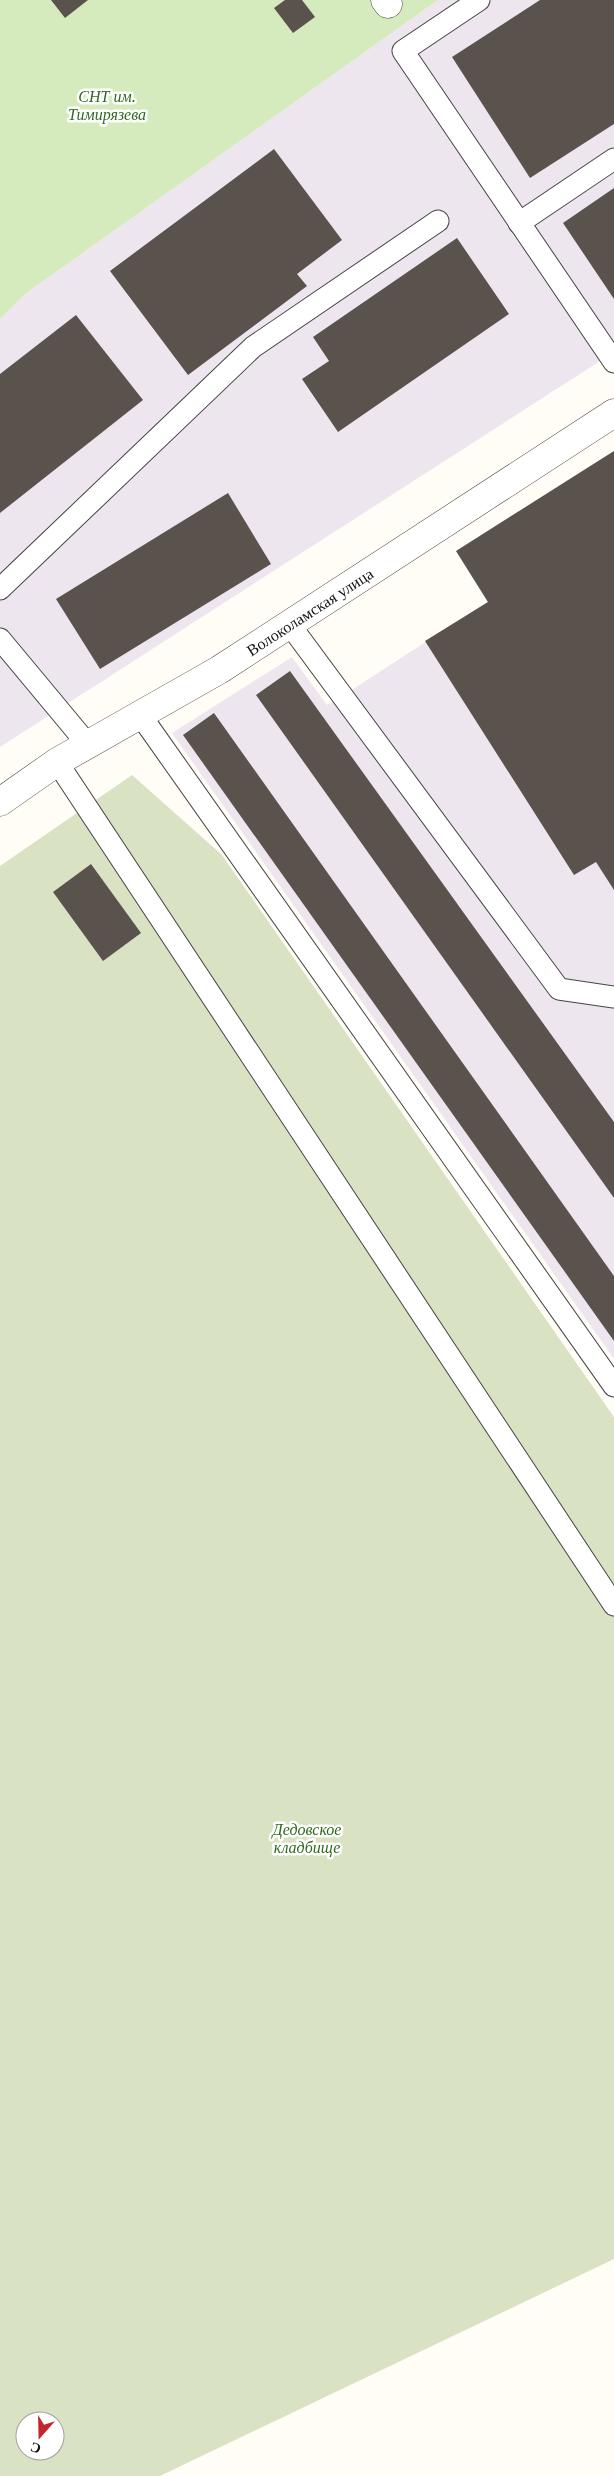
<svg xmlns="http://www.w3.org/2000/svg" width="614" height="2476" font-family="'Times New Roman',serif">
	<style>
		.industrial { fill: #eee6ef }
		.green { fill: #d5ebbd }
		.cemetery { fill: #d9e3c4; fill-rule: evenodd }
		.building { fill: #5a524d }
		.lines { fill: none; stroke-linecap: round; stroke-linejoin: round }
		.service-casing { stroke: #444; stroke-width: 23 }
		.minor-casing { stroke: #444; stroke-width: 29 }
		.service { stroke: #fff; stroke-width: 21 }
		.minor { stroke: #fff; stroke-width: 28 }
		.labels { text-anchor: middle; dominant-baseline: central; stroke-width: 5; stroke-linejoin: round; paint-order: stroke }
		.park-label { font-size: 16px; font-style: italic; fill: #2f6b1f; stroke: #fff }
		.street-label { font-size: 16px; fill: #111; stroke: #fff }
	</style>
	<rect width="100%" height="100%" fill="#fffdf5"/>
	<g class="industrial">
		<polygon points="438,0 614,0 614,352 0,747 0,319 25,294"/>
		<polygon points="614,451 614,1359 172,733 292,657 327,705 341,697 487,602 456,551"/>
	</g>
	<polygon class="green" points="0,0 438,0 25,294 0,319"/>
	<path class="cemetery" d="M132,775L222,855L614,1417V2259L160,2476H0V866ZM25,2421H55V2451H25Z"/>
	<g class="building">
		<polygon points="51,0 88,0 65,18"/>
		<polygon points="285,0 302,0 315,17 293,33 274,8"/>
		<polygon points="540,0 614,0 614,124 530,178 452,57"/>
		<polygon points="274,149 342,240 297,274 307,286 188,375 110,271"/>
		<polygon points="614,188 614,299 563,223"/>
		<polygon points="457,238 509,314 338,432 302,379 329,361 313,337"/>
		<polygon points="76,315 143,400 0,513 0,374"/>
		<polygon points="614,451 614,890 596,862 574,875 425,641 488,602 456,551"/>
		<polygon points="228,493 271,564 100,669 56,599"/>
		<polygon points="290,671 614,1122 614,1198 256,695"/>
		<polygon points="214,713 614,1276 614,1341 183,735"/>
		<polygon points="91,864 141,933 103,961 53,892"/>
	</g>
	<g class="lines">
		<g class="service-casing">
			<g id="service">
				<polyline points="479,0 403,51 614,362"/>
				<polyline points="519,223 614,159"/>
				<polyline points="0,589 253,347 438,221"/>
				<polyline points="290,625 559,989 614,997"/>
				<polyline points="0,639 89,746"/>
				<polyline points="141,716 614,1386"/>
				<polyline points="57,762 614,1605"/>
			</g>
		</g>
		<g class="minor-casing">
			<g id="minor">
				<polyline points="385,0 388,4"/>
				<polyline points="0,802 57,762 219,670 614,413"/>
			</g>
		</g>
		<use href="#service" class="service"/>
		<use href="#minor" class="minor"/>
	</g>
	<g class="labels">
		<g class="park-label">
			<text x="107" y="96">СНТ им.<tspan x="107" dy="18">Тимирязева</tspan></text>
			<text x="307" y="1829">Дедовское<tspan x="307" dy="18">кладбище</tspan></text>
		</g>
		<g class="street-label">
			<text transform="translate(310 612) rotate(-33)">Волоколамская улица</text>
		</g>
	</g>
	<g transform="translate(40 2436) rotate(200)"><circle r="24" fill="#ffffff" stroke="#a0a0a0"/>
	<path d="M0-4L9 19L0 12L-9 19Z" fill="#c4262e"/>
	<text y="-8" font-size="14" font-weight="bold" text-anchor="middle" fill="#111111">С</text>
	</g>
</svg>
